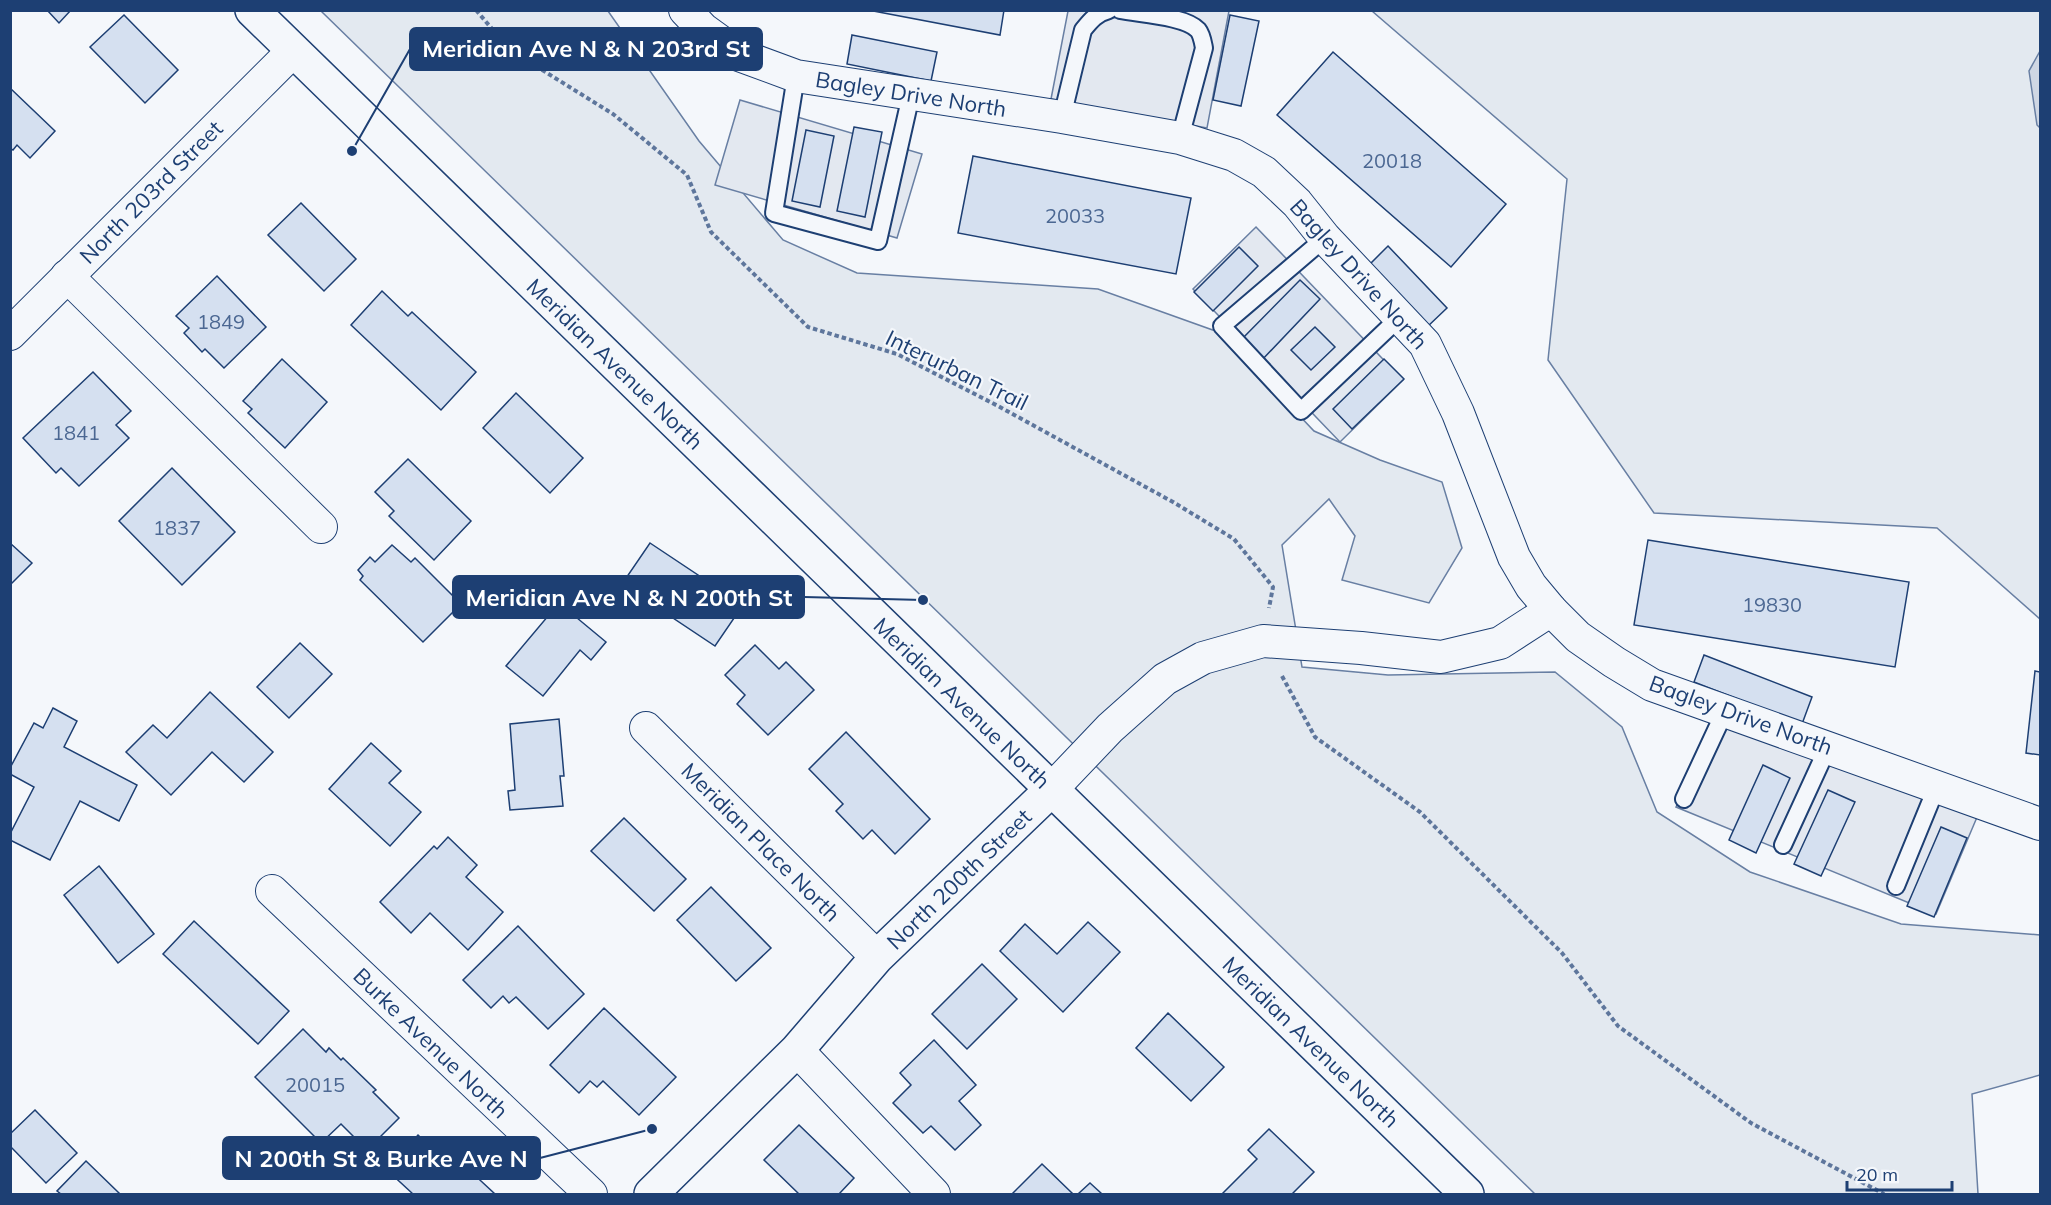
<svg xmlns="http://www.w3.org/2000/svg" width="2051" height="1205" font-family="Mulish,sans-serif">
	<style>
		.green { fill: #e3e9f0; stroke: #687fa3; stroke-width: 1.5 }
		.parking { fill: #e3e8f0; stroke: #687fa3; stroke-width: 1.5 }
		.water { fill: #cfd7e4; stroke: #687fa3; stroke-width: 1.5 }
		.building { fill: #d5e0f0; stroke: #1d3f73; stroke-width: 1.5 }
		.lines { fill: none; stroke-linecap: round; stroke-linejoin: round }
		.service-casing { stroke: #1d3f73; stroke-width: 20 }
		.minor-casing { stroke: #1d3f73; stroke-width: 34 }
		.tertiary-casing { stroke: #1d3f73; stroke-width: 36 }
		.path { stroke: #5e769c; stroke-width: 4; stroke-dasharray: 4.5 3; stroke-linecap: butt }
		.service { stroke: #f4f7fb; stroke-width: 16 }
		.minor { stroke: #f4f7fb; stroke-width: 32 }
		.tertiary { stroke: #f4f7fb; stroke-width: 33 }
		.labels { text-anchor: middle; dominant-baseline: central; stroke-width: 4.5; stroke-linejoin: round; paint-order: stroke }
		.number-label { font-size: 20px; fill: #4b6792 }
		.street-label { font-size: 22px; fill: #1d3f73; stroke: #f4f7fb }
		.leader { fill: none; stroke: #1d3f73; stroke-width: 2 }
		.callout-dot { fill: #1d3f73; stroke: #f4f7fb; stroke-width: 2 }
		.callout { fill: #1d3f73; stroke: #1d3f73; stroke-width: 2 }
		.callout-label { font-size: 24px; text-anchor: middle; font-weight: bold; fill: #fff }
	</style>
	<rect width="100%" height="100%" fill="#f4f7fb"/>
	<g class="green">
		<polygon points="321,11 608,11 699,141 783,240 857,273 1098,289 1221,333 1314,431 1380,460 1442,482 1462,548 1429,603 1342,580 1355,536 1329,499 1282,545 1302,667 1388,675 1555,672 1622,727 1657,812 1750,872 1901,924 2040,935 2040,1075 1972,1094 1978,1194 1535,1194"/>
		<polygon points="1372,11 2040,11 2040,619 1937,528 1654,513 1548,360 1567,179"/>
	</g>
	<g class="parking">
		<polygon points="1068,11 1229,11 1207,128 1051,99"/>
		<polygon points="740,100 922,154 897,238 715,185"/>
		<polygon points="1256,227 1403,380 1340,442 1193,289"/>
		<polygon points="1719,714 1983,803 1936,914 1676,807"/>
	</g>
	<polygon class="water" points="2040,51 2040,128 2037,125 2029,71"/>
	<g class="building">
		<polygon points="47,10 71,10 59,23"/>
		<polygon points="868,10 1004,10 1000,35"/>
		<polygon points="124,15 178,70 145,103 90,47"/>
		<polygon points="1230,15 1259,21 1241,106 1213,100"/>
		<polygon points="852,35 937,52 931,81 847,64"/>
		<polygon points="1333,52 1506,204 1451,267 1277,115"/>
		<polygon points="10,88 55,131 30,158 17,145 13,150 10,148"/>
		<polygon points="854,127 882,132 865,217 837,211"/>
		<polygon points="806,130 834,136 820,207 792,201"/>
		<polygon points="973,156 1191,198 1176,274 958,233"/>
		<polygon points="301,203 356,259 324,291 268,235"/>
		<polygon points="1388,246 1447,308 1426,328 1368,266"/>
		<polygon points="1239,247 1258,266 1213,311 1194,292"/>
		<polygon points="217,276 266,327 224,368 205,349 202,352 184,333 189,328 176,316"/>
		<polygon points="1300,280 1320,299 1261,361 1240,341"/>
		<polygon points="382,291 408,316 412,312 476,372 441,410 351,325"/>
		<polygon points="1315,327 1335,347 1311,370 1291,350"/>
		<polygon points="282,359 327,402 285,448 248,413 252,409 243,401"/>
		<polygon points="1384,359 1404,379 1352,429 1333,409"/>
		<polygon points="93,372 131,411 116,425 129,438 79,486 61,468 56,473 23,438"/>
		<polygon points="516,393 583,458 550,493 483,428"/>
		<polygon points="408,459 471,521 434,560 389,516 394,511 375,492"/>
		<polygon points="172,468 235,532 182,585 119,521"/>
		<polygon points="1648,540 1909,582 1895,667 1634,625"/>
		<polygon points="10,543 32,563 10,585"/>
		<polygon points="650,543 743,605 715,646 622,584"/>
		<polygon points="392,545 411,562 415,558 461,604 423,642 360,580 363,576 358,570 370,557 375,562"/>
		<polygon points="559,603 606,642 591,660 580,650 543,696 506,666"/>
		<polygon points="300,643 332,674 289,718 257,687"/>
		<polygon points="755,645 779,669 786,662 814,690 768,735 737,704 745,695 725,675"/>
		<polygon points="1704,655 1812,697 1802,724 1694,682"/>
		<polygon points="2035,671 2040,672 2040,755 2026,753"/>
		<polygon points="210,692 273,752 244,782 212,752 171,795 126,752 153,725 167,738"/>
		<polygon points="53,708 77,721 64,747 137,785 119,821 80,801 50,860 10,840 10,834 34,787 10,774 10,768 34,723 43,728"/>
		<polygon points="559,719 564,776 560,776 563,806 510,810 508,791 515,790 510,724"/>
		<polygon points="846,732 930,819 895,854 872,830 863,839 836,811 843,804 809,769"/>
		<polygon points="371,743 401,771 389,783 421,812 390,846 329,789"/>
		<polygon points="1763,765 1790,778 1756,853 1729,840"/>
		<polygon points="1828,790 1855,802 1821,876 1794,864"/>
		<polygon points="624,818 686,879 654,911 591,851"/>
		<polygon points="1941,827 1967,838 1934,917 1907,906"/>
		<polygon points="448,837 477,865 466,877 503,912 468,950 430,913 411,933 380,902 434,846 437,849"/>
		<polygon points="99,866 154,934 118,963 64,895"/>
		<polygon points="711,887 771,948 736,981 677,920"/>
		<polygon points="194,921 289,1011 258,1044 163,954"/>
		<polygon points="1088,922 1120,952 1063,1012 1000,951 1025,924 1057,954"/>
		<polygon points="518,926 584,994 548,1029 516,997 509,1003 503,996 491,1008 463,980"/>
		<polygon points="982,964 1017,999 967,1049 932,1014"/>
		<polygon points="604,1008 676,1077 639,1115 603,1081 597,1087 590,1081 579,1093 550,1065"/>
		<polygon points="1168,1013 1224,1067 1191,1101 1136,1048"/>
		<polygon points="303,1029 326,1052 329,1048 341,1060 343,1058 376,1090 373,1092 399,1118 367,1150 341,1124 321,1143 255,1077"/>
		<polygon points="934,1040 976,1085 959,1101 981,1125 955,1150 931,1126 923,1133 893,1103 911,1085 900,1073"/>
		<polygon points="35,1110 77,1153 46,1183 10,1146 10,1134"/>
		<polygon points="799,1125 854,1178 839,1194 799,1194 764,1160"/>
		<polygon points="1269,1129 1314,1172 1292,1194 1222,1194 1257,1159 1248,1150"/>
		<polygon points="418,1135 448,1163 454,1156 495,1194 413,1194 387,1170"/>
		<polygon points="86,1161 120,1194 61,1194 57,1191"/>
		<polygon points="1042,1164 1073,1194 1012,1194"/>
		<polygon points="1090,1183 1102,1194 1078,1194"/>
	</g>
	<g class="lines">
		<g class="service-casing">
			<g id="service">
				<path d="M1120,10C1139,14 1185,16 1198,30C1202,35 1203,43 1204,48L1180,138"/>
				<polyline points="796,76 774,213 878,241 911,95"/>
				<path d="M1062,117L1083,30C1091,20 1097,13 1109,10"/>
				<polyline points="1325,238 1222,326 1301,411 1400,317"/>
				<polyline points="1684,799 1725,711"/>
				<polyline points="1783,845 1828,747"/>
				<polyline points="1896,886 1937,786"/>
			</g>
		</g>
		<g class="minor-casing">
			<g id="minor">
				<polyline points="685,10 703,29 739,55 796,76 1062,117 1180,138 1234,155 1264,172 1297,203 1325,238 1425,344 1458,413 1514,557 1531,586 1551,610 1578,637 1614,662 1652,685 2040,824"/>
				<polyline points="67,276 321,527"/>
				<polyline points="10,334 293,51"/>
				<polyline points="646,728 877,957"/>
				<polyline points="1051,790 1110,728 1165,679 1203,658 1263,641 1361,648 1441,657 1500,643 1551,610"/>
				<polyline points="272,891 591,1194"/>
				<polyline points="797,1050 934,1194"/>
			</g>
		</g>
		<g class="tertiary-casing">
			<g id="tertiary">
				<polyline points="252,10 1467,1194"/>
				<polyline points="651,1194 797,1050 877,957 1051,790"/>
			</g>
		</g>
		<g class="path">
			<polyline points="476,10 510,50 613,114 687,175 711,232 808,327 897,354 998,406 1173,502 1234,539 1273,587 1269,608"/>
			<polyline points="1282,676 1315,737 1420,812 1562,953 1618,1026 1751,1123 1884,1194"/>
		</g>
		<use href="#service" class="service"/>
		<use href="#minor" class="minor"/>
		<use href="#tertiary" class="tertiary"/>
	</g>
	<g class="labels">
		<g class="number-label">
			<text x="1392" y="160">20018</text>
			<text x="1075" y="215">20033</text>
			<text x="221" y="321">1849</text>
			<text x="76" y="432">1841</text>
			<text x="177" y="527">1837</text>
			<text x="1772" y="604">19830</text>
			<text x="315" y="1084">20015</text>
		</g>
		<g class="street-label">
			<text transform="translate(911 94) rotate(9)">Bagley Drive North</text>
			<text transform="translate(151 192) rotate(-45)">North 203rd Street</text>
			<text transform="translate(1359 274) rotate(48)">Bagley Drive North</text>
			<text transform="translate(615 364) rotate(44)">Meridian Avenue North</text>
			<text transform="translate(957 370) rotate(26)">Interurban Trail</text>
			<text transform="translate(962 703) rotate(44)">Meridian Avenue North</text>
			<text transform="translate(1741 715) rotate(20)">Bagley Drive North</text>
			<text transform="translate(761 842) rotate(45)">Meridian Place North</text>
			<text transform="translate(959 879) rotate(-44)">North 200th Street</text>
			<text transform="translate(1311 1042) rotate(44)">Meridian Avenue North</text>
			<text transform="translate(431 1043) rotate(44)">Burke Avenue North</text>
		</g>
	</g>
	<path class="leader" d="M352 151L410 49M923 600L804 597M652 1129L540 1158"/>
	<g class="callout-dot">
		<circle cx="352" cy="151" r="6"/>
		<circle cx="923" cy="600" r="6"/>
		<circle cx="652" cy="1129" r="6"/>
	</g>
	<g class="callout">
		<rect x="410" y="28" width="352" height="42" rx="6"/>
		<rect x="453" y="576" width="351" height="42" rx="6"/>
		<rect x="223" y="1137" width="317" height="42" rx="6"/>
	</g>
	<g class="callout-label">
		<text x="586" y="57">Meridian Ave N &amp; N 203rd St</text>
		<text x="629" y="606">Meridian Ave N &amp; N 200th St</text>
		<text x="381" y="1167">N 200th St &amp; Burke Ave N</text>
	</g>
	<rect width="2051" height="1205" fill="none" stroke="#1d3f73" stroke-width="24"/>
	<path d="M1847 1181v9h105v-9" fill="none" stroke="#1d3f73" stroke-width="3"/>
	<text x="1856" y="1181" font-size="18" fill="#1d3f73" stroke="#f4f7fb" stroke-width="4.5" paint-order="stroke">20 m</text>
</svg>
